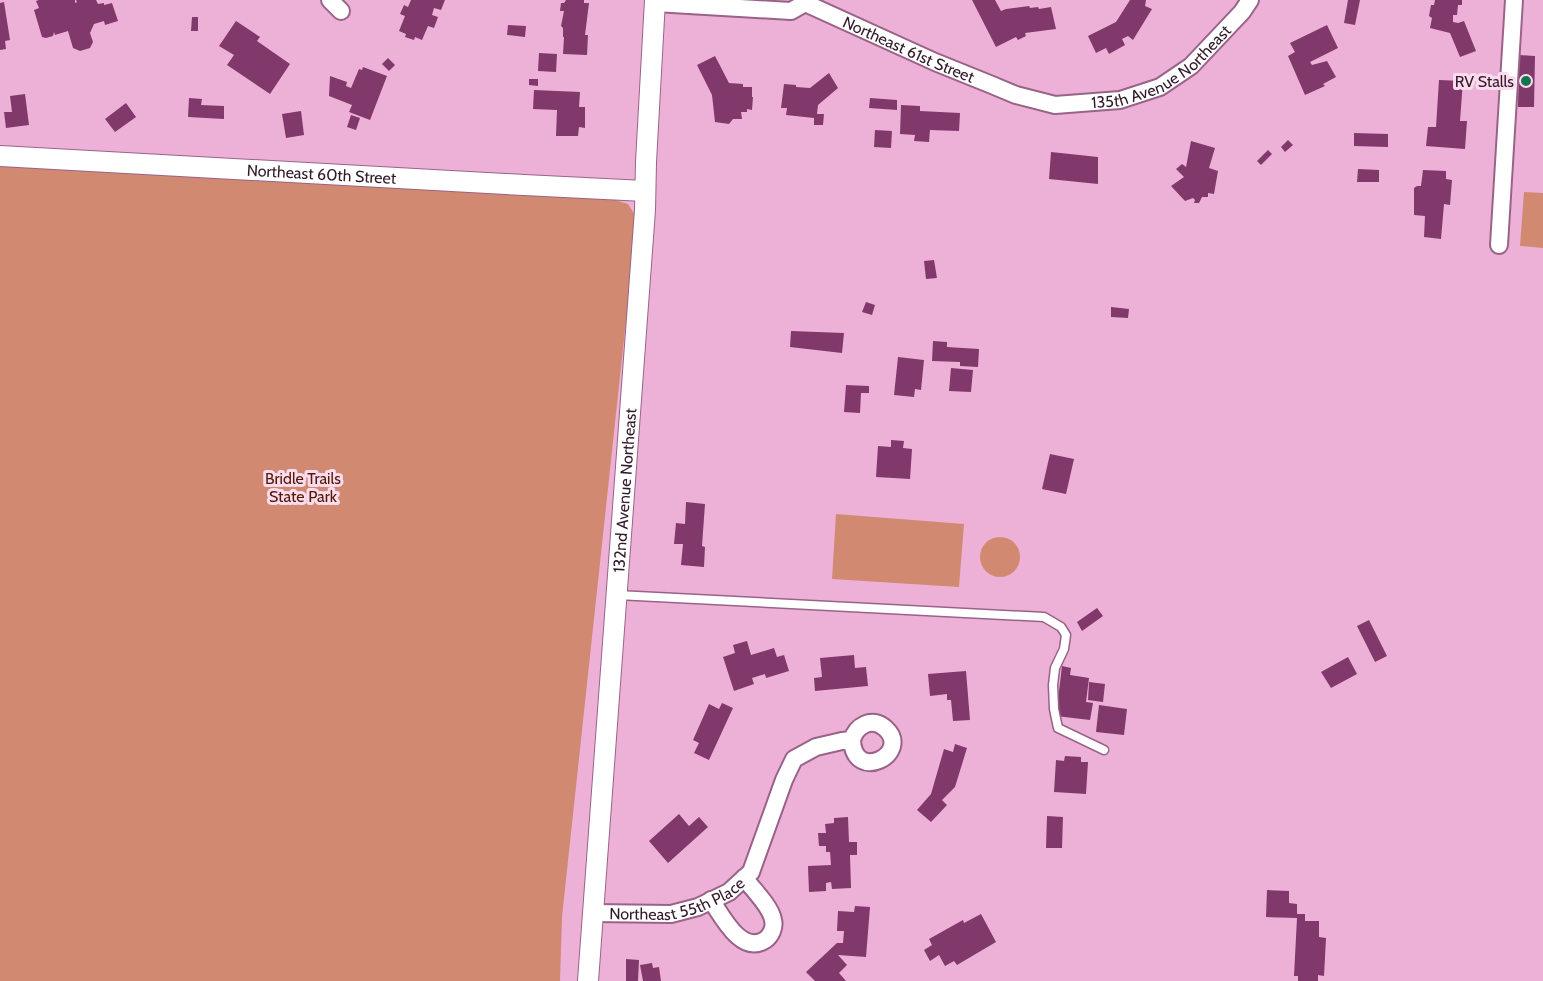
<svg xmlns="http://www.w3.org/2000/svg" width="1543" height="981" font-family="Cabin,sans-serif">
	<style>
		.green { fill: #d18a71 }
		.building { fill: #81386b }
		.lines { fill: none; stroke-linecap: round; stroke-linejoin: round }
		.service-casing { stroke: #996387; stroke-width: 11 }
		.minor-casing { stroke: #996387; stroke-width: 20 }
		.tertiary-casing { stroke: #996387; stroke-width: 22 }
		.service { stroke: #fff; stroke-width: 8 }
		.minor { stroke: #fff; stroke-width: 16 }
		.tertiary { stroke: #fff; stroke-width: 20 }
		.poi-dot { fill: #10764e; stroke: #fbdcef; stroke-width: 2 }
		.labels { text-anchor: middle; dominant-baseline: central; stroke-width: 6; stroke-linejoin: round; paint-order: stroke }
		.street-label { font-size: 16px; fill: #311a29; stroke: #fbdcef }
		.poi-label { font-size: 16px; fill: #311a29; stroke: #fbdcef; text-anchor: end }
		.park-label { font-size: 16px; fill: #521a03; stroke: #fbdcef }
	</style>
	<rect width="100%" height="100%" fill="#edb1d7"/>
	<g class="green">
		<polygon points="0,165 615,200 628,204 637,218 562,917 560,981 0,981"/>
		<polygon points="1524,192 1543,193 1543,248 1520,246"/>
		<polygon points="836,514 964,524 959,587 832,579"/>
		<circle cx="1000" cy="557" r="20"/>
	</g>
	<g class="building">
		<polygon points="39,0 75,0 75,3 77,2 76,0 96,0 98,4 104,3 104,5 112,3 118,21 105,25 104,21 94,24 90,33 93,42 90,48 80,51 73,48 68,31 55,35 54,32 53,36 46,38 42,37 34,10 39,8 36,1"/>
		<polygon points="411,0 445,0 441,10 434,8 432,15 438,17 434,28 428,26 422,40 415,37 414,40 405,37 406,34 399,31 405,16 400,14 404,5 408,7"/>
		<polygon points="566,0 584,0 584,3 589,3 585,35 588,35 587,55 563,54 564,37 563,37 563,28 561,26 564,11 560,11 561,3 564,3"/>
		<polygon points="972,0 995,0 1001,11 1006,9 1029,6 1030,8 1038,7 1039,9 1051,7 1056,29 1025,33 1026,36 1018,40 1016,37 996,47"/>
		<polygon points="1130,0 1146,0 1145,6 1152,9 1133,40 1128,36 1122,39 1125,45 1109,54 1106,48 1096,53 1088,36 1116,22"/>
		<polygon points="1348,0 1360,0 1355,25 1344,23"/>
		<polygon points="1435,0 1462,0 1462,5 1458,5 1457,15 1453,15 1453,22 1458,23 1464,21 1476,51 1460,57 1450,33 1430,28 1432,18 1429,16 1431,5 1434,5"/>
		<polygon points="4,2 10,40 5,41 6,49 0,50 0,3"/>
		<polygon points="192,17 198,17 198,31 191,31"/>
		<polygon points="236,21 260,37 257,41 290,64 270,94 227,65 234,55 219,46"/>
		<polygon points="508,25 526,26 525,37 507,35"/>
		<polygon points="1327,25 1338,48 1310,62 1312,65 1327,61 1336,77 1323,84 1325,86 1305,95 1288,56 1295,52 1290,43"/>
		<polygon points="539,53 557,54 556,72 538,71"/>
		<polygon points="1519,55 1535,56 1534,107 1518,107"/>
		<polygon points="715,56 729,83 743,84 743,87 752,87 752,97 753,97 752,110 747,109 747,112 741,112 742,119 733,119 729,124 715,122 712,95 697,65"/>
		<polygon points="388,58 395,65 389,71 382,64"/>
		<polygon points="363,67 387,76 370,120 349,112 352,105 329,96 330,76 347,82 346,86 351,88 359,69 362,70"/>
		<polygon points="829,73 838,88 818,105 817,114 824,114 823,125 814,125 814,118 786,115 787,108 781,108 784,84 796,85 796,87 810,88"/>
		<polygon points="529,79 538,79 538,86 529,85"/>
		<polygon points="1439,80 1463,81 1460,121 1467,121 1465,149 1426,146 1428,127 1436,127"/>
		<polygon points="534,90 580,92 579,107 585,107 585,128 579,127 578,136 556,136 557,110 533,109"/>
		<polygon points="25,94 29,125 6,128 4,112 12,112 10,96"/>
		<polygon points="189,98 202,99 201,105 224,106 224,119 188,117"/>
		<polygon points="870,98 897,100 897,110 869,108"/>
		<polygon points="126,103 136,117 115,132 105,119"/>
		<polygon points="901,105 920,106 920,111 960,113 959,131 930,130 929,142 914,141 915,135 900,134"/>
		<polygon points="301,111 304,135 286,138 282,114"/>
		<polygon points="351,115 360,118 356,130 347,127"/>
		<polygon points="875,130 892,131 891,148 874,147"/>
		<polygon points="1354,133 1388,134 1388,147 1354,146"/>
		<polygon points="1288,140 1293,145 1285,152 1281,147"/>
		<polygon points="1191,141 1215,148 1209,168 1218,171 1214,194 1208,193 1208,197 1202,197 1199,203 1194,203 1195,200 1193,198 1185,201 1171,186 1184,177 1176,169 1182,164 1186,167"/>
		<polygon points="1268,150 1272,154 1261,165 1257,161"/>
		<polygon points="1051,152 1098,157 1098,184 1049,179"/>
		<polygon points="1358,169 1379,170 1379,182 1357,182"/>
		<polygon points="1423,170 1446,171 1446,179 1452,180 1450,205 1444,204 1441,239 1424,237 1425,216 1414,215 1414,188 1417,186 1421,186"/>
		<polygon points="934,260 937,278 926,279 924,261"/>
		<polygon points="866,302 875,305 872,315 862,312"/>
		<polygon points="1111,307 1129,309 1128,318 1111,317"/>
		<polygon points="791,331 844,333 842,353 790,347"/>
		<polygon points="933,341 947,342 947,347 979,349 978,367 960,366 960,362 932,361"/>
		<polygon points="898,357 924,360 921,390 915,389 914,397 894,395"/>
		<polygon points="951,368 973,370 971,392 949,391"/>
		<polygon points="846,385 869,386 869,393 861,393 860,413 844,412"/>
		<polygon points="891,440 904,441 903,448 912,449 910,479 876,477 878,446 891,447"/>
		<polygon points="1050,454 1074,459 1066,494 1042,489"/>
		<polygon points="686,502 705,504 702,546 705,547 704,567 681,565 683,544 674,544 676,523 685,524"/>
		<polygon points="1097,608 1103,616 1082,631 1077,622"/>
		<polygon points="1369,620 1387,656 1375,662 1357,626"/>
		<polygon points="747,641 751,655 774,648 777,657 784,655 789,671 766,678 765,674 752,678 754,684 734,691 723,657 735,653 733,645"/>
		<polygon points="854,655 855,668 866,667 868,686 815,691 814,678 822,677 820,658"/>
		<polygon points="1348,657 1357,674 1331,688 1321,672"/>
		<polygon points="1062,666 1071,668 1070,675 1089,678 1086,702 1093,703 1090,720 1056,716"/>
		<polygon points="966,671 970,720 953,721 951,700 947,700 947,694 930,696 928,674"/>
		<polygon points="1089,682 1105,684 1103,702 1088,700"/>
		<polygon points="722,703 733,708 709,760 694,753 699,743 693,740 709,704 719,709"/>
		<polygon points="1099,705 1127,709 1124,735 1096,732"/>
		<polygon points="955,744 967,748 955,787 942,800 947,805 931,822 917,810 931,794 944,749 953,752"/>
		<polygon points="1065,756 1081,757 1081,762 1088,762 1086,794 1054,792 1056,760 1064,761"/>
		<polygon points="679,814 689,826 699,817 708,827 668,863 649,841"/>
		<polygon points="1047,816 1063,817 1062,848 1046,848"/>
		<polygon points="848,817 849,842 857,842 857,855 850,855 851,888 832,889 831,882 826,883 826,891 809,892 808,866 831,865 830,852 826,852 826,846 819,846 818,833 826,833 825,824 834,823 834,818"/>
		<polygon points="1267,890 1289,891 1289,903 1297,904 1297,914 1305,914 1305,921 1319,921 1319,937 1326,938 1324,976 1318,975 1318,981 1298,981 1298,976 1294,976 1297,918 1266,917"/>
		<polygon points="855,906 870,907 866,957 838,955 847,965 839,973 846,981 815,981 806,972 837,943 843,943 844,931 837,931 838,911 854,912"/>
		<polygon points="981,914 996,942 957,965 954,961 945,966 939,955 930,961 924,950 932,945 929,939 963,920 964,923"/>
		<polygon points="626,959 639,960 638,981 626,981"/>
		<polygon points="652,963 653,968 659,967 661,981 643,981 640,965"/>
	</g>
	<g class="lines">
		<g class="service-casing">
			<polyline id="service" points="617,595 1044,617 1061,627 1066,635 1064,649 1055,668 1053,685 1054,709 1058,728 1104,750"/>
		</g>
		<g class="minor-casing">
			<g id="minor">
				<polyline points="330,0 341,11"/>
				<path id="s1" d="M655,3L791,11L805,3L935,62L992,85L1016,95L1055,105L1120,100L1160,87L1191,66L1242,12L1250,0"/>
				<polyline points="1499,245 1514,0"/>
				<path d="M711,900C722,916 741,955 765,940C771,936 775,927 773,920C771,907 753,889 744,878"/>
				<path id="s2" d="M593,913L671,914L698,907L729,892L751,872L784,780L794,759L816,747L842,741L852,740C854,784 913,753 885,728C872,716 856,726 852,740"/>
			</g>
		</g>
		<g class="tertiary-casing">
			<g id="tertiary">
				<path id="s3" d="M0,156L524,185L645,191"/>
				<path id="s4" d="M588,981L645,210L646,162L655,0"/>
			</g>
		</g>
		<use href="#service" class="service"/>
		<use href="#minor" class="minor"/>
		<use href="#tertiary" class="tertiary"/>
	</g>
	<circle class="poi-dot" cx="1526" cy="81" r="6"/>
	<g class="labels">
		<g class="street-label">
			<text stroke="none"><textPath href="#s1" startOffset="266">Northeast 61st Street</textPath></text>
			<text stroke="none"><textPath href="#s1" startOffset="540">135th Avenue Northeast</textPath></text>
			<text stroke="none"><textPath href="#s3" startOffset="322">Northeast 60th Street</textPath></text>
			<text stroke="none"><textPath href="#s4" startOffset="492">132nd Avenue Northeast</textPath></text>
			<text stroke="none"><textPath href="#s2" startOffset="87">Northeast 55th Place</textPath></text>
		</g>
		<g class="poi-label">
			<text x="1514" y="81">RV Stalls</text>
		</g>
		<g class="park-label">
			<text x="303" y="478">Bridle Trails<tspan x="303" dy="18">State Park</tspan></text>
		</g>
	</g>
</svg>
